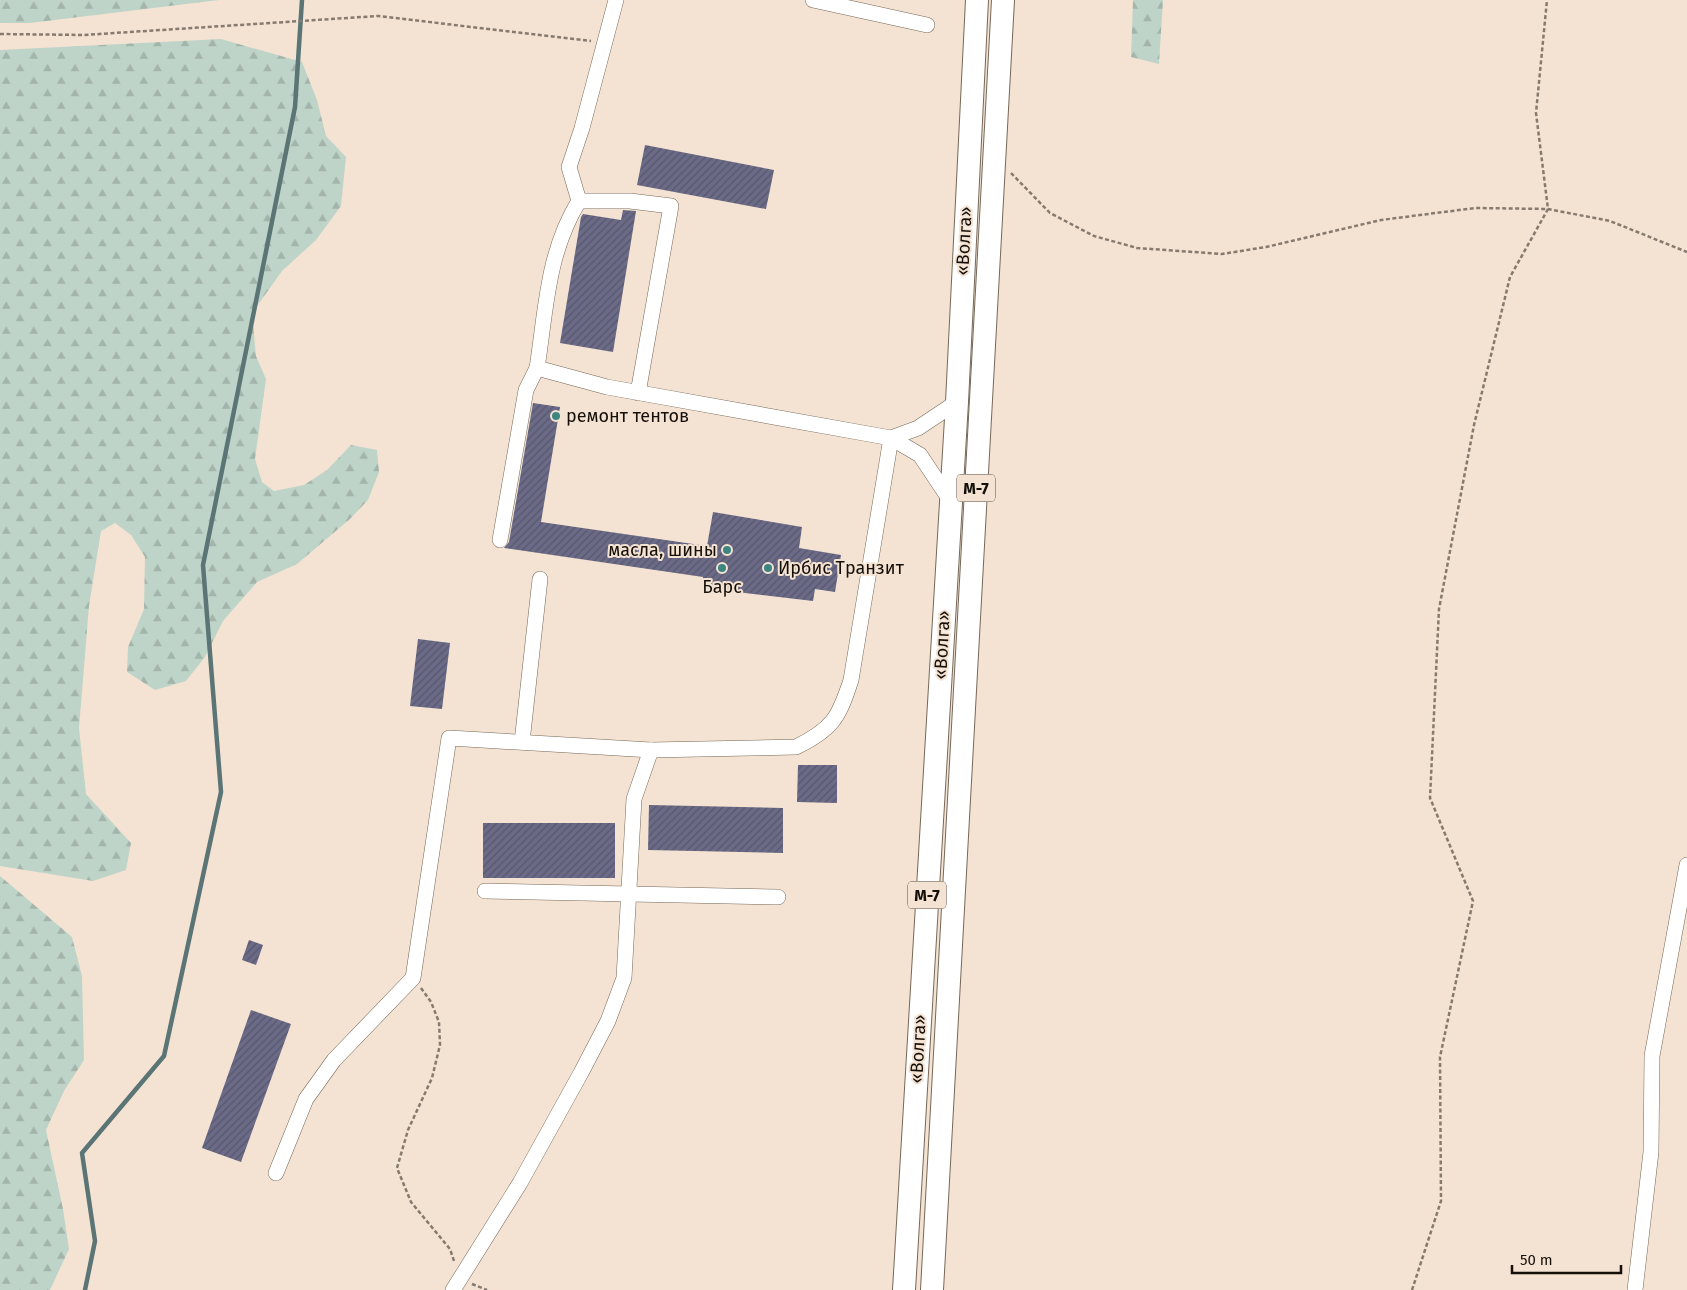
<svg xmlns="http://www.w3.org/2000/svg" width="1687" height="1290" font-family="'Fira Sans',sans-serif">
	<style>
		.forest { fill: url(#forest-firs) }
		.lines { fill: none; stroke-linecap: round; stroke-linejoin: round }
		.stream { stroke: #5b7576; stroke-width: 4.5 }
		.building { fill: url(#building-hatch) }
		.minor-casing { stroke: #766858; stroke-width: 16 }
		.highway-casing { stroke: #766858; stroke-width: 24 }
		.path { stroke: #867a6f; stroke-width: 2.5; stroke-dasharray: 4 2.5; stroke-linecap: butt }
		.minor { stroke: #fff; stroke-width: 15 }
		.highway { stroke: #fff; stroke-width: 22 }
		.poi-dot { fill: #3d8581; stroke: #f4e3d2; stroke-width: 2 }
		.labels { text-anchor: middle; dominant-baseline: central; stroke-width: 4; stroke-linejoin: round; paint-order: stroke }
		.shield { fill: #f4e3d2; stroke: #584f45; stroke-width: 1 }
		.shield-label { font-size: 16px; font-weight: bold; fill: #150f09 }
		.street-label { font-size: 18px; fill: #150f09; stroke: #f4e3d2 }
		.poi-label { font-size: 18px; fill: #150f09; stroke: #f4e3d2; text-anchor: start }
	</style>
	<defs>
		<pattern id="forest-firs" width="22" height="20" patternUnits="userSpaceOnUse" patternTransform="scale(1.25)"><rect width="22" height="20" fill="#bfd4c9"/><path d="M5 1l3.5 6h-7zM16 11l3.5 6h-7z" fill="#a3b5ab"/></pattern>
		<pattern id="building-hatch" width="6" height="6" patternUnits="userSpaceOnUse" patternTransform="scale(1.25)"><rect width="6" height="6" fill="#6b6b87"/><path d="M-1 1l2-2M0 6l6-6M5 7l2-2" fill="none" stroke="#57566d"/></pattern>
	</defs>
	<rect width="100%" height="100%" fill="#f4e3d2"/>
	<g class="forest">
		<polygon points="0,0 219,0 30,23 0,23"/>
		<polygon points="1133,0 1163,0 1159,64 1131,57"/>
		<polygon points="221,39 302,62 317,100 326,136 346,157 341,206 316,240 282,271 252,313 256,356 266,379 255,459 262,482 274,491 304,485 327,470 351,445 377,450 379,472 368,500 350,519 297,564 257,582 223,621 205,657 186,681 155,690 127,672 128,647 144,609 145,557 131,535 115,523 101,531 89,606 79,728 86,794 131,843 126,870 93,881 0,866 0,50"/>
		<polygon points="0,876 72,937 82,976 84,1060 64,1091 46,1130 63,1209 69,1249 50,1290 0,1290"/>
	</g>
	<g class="lines">
		<polyline class="stream" points="85,1290 95,1241 82,1153 164,1056 221,792 203,565 295,107 302,0"/>
	</g>
	<g class="building">
		<polygon points="645,145 774,170 766,209 637,185"/>
		<polygon points="623,210 636,211 613,352 560,343 581,217 583,214 621,220"/>
		<polygon points="533,403 560,407 541,522 707,546 713,512 802,527 799,548 841,555 835,592 815,589 813,601 703,588 703,577 504,548 509,542"/>
		<polygon points="418,639 450,643 442,709 410,706"/>
		<polygon points="798,765 837,765 837,803 797,802"/>
		<polygon points="649,805 783,808 783,853 648,850"/>
		<rect x="483" y="823" width="132" height="55"/>
		<polygon points="249,940 263,945 256,965 242,960"/>
		<polygon points="251,1010 291,1024 241,1162 202,1148"/>
	</g>
	<g class="lines">
		<g class="minor-casing">
			<g id="minor">
				<polyline points="813,0 927,25"/>
				<polyline points="579,201 569,167 582,128 616,0"/>
				<path d="M638,393L671,206L630,201H579C547,253 546,310 537,368L607,387L891,438L920,455L950,500"/>
				<polyline points="891,438 918,428 957,402"/>
				<polyline points="500,540 526,390 537,368"/>
				<polyline points="522,742 540,579"/>
				<polyline points="485,891 778,897"/>
				<path d="M276,1173L306,1099L334,1060L413,978L449,738L651,750L796,747C833,729 839,717 851,680L891,438"/>
				<polyline points="453,1290 520,1183 582,1071 608,1021 624,978 634,799 651,750"/>
				<polyline points="1635,1290 1651,1152 1652,1056 1687,865"/>
			</g>
		</g>
		<g class="highway-casing">
			<g id="highway">
				<polyline points="904,1290 957,402 977,0"/>
				<polyline points="932,1290 1003,0"/>
			</g>
		</g>
		<g class="path">
			<polyline points="0,34 84,35 378,16 591,41"/>
			<polyline points="1011,173 1050,213 1094,236 1137,248 1222,254 1266,247 1381,220 1475,208 1548,209 1610,221 1687,252"/>
			<polyline points="421,988 431,1002 439,1022 440,1045 432,1078 408,1130 397,1168 411,1202 450,1249 454,1261"/>
			<polyline points="472,1284 487,1290"/>
			<polyline points="1412,1290 1441,1201 1440,1057 1473,901 1430,798 1439,609 1474,425 1510,277 1548,209 1536,113 1547,0"/>
		</g>
		<use href="#minor" class="minor"/>
		<use href="#highway" class="highway"/>
	</g>
	<g class="poi-dot">
		<circle cx="556" cy="416" r="5"/>
		<circle cx="727" cy="550" r="5"/>
		<circle cx="722" cy="568" r="5"/>
		<circle cx="768" cy="568" r="5"/>
	</g>
	<g class="labels">
		<g class="shield">
			<rect x="957" y="474.5" width="38" height="27" rx="4"/>
			<rect x="908" y="881.5" width="38" height="27" rx="4"/>
		</g>
		<g class="shield-label">
			<text x="976" y="488">М-7</text>
			<text x="927" y="895">М-7</text>
		</g>
		<g class="street-label">
			<text transform="translate(964 241) rotate(-87)">«Волга»</text>
			<text transform="translate(942 645) rotate(-87)">«Волга»</text>
			<text transform="translate(918 1049) rotate(-87)">«Волга»</text>
		</g>
		<g class="poi-label">
			<text x="566" y="416">ремонт тентов</text>
			<text x="717" y="550" text-anchor="end">масла, шины</text>
			<text x="778" y="568">Ирбис Транзит</text>
			<text x="722" y="587" text-anchor="middle">Барс</text>
		</g>
	</g>
	<path d="M1512 1265v8h109v-8" fill="none" stroke="#150f09" stroke-width="2.5"/>
	<text x="1520" y="1265" font-size="15" fill="#150f09" stroke="#f4e3d2" stroke-width="4" paint-order="stroke">50 m</text>
</svg>
